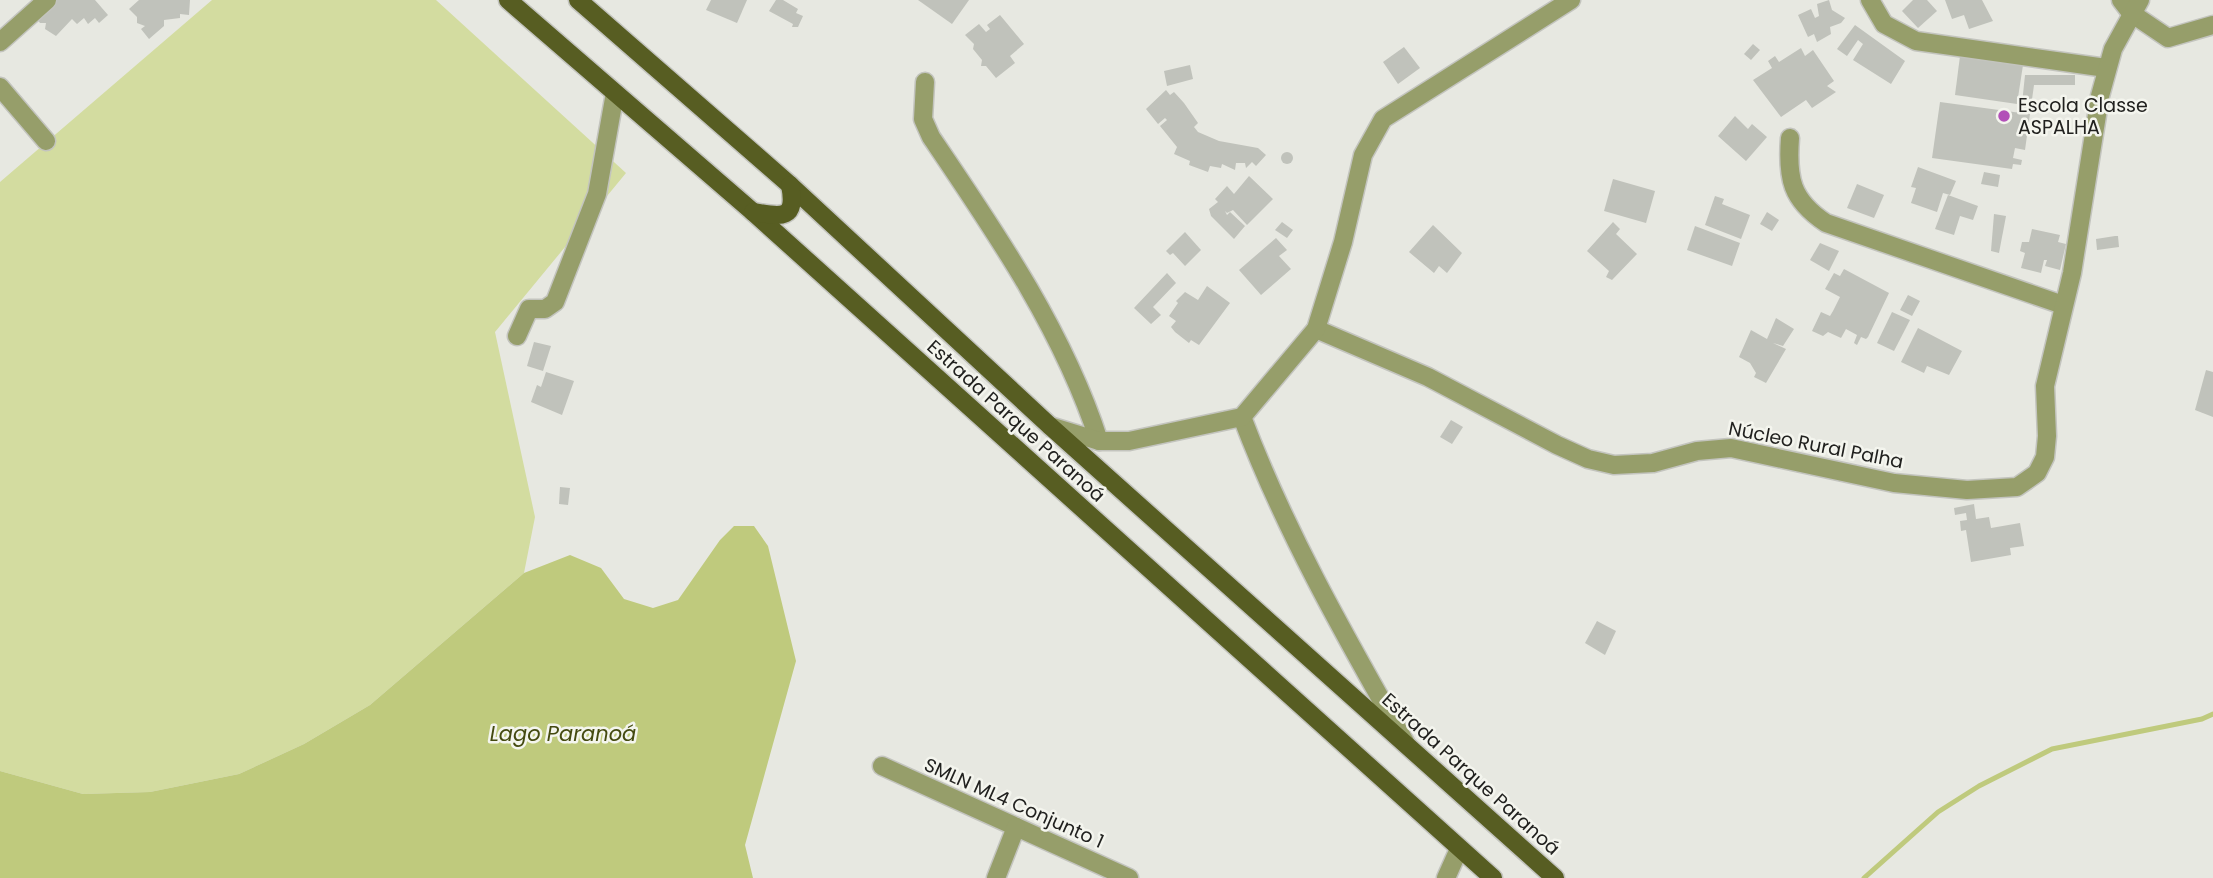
<svg xmlns="http://www.w3.org/2000/svg" width="2213" height="878" font-family="Poppins,sans-serif">
	<style>
		.green { fill: #d3dca0 }
		.water { fill: #bfca7d }
		.lines { fill: none; stroke-linecap: round; stroke-linejoin: round }
		.stream { stroke: #bfca7d; stroke-width: 5 }
		.building { fill: #c0c2bb }
		.minor-casing { stroke: #c3c4be; stroke-width: 21 }
		.major-casing { stroke: #c3c4be; stroke-width: 21 }
		.minor { stroke: #969e6a; stroke-width: 18 }
		.major { stroke: #575d22; stroke-width: 18 }
		.poi-dot { fill: #b250b8; stroke: #f4f5ee; stroke-width: 2.5 }
		.labels { text-anchor: middle; dominant-baseline: central; stroke-width: 5; stroke-linejoin: round; paint-order: stroke }
		.poi-label { font-size: 19px; fill: #21211f; stroke: #f4f5ee; text-anchor: start }
		.street-label { font-size: 19px; fill: #21211f; stroke: #f4f5ee }
		.water-label { font-size: 21px; font-style: italic; fill: #444a10; stroke: #f4f5ee }
	</style>
	<rect width="100%" height="100%" fill="#e7e8e1"/>
	<polygon class="green" points="212,0 436,0 626,173 495,332 535,517 524,573 370,705 304,744 239,774 150,792 83,794 0,771 0,182"/>
	<polygon class="water" points="734,526 754,526 768,546 796,661 745,845 753,878 0,878 0,771 83,794 150,792 239,774 304,744 370,705 524,573 570,555 601,568 624,599 653,608 678,600 720,540"/>
	<g class="lines">
		<polyline class="stream" points="1864,878 1938,812 1979,786 2052,749 2202,719 2213,714"/>
	</g>
	<g class="building">
		<polygon points="52,0 95,0 108,15 99,23 95,18 88,24 84,18 77,24 72,19 56,36 45,29 46,23 40,23 34,15"/>
		<polygon points="139,0 190,0 189,15 180,14 180,18 164,20 164,26 149,39 141,29 145,26 137,23 137,17 129,9"/>
		<polygon points="711,0 747,0 737,23 706,10"/>
		<polygon points="776,0 783,0 798,9 796,13 803,16 798,27 792,27 793,24 769,11"/>
		<polygon points="918,0 969,0 952,24"/>
		<polygon points="1829,0 1832,10 1845,18 1841,23 1830,27 1831,34 1817,42 1814,34 1808,37 1798,15 1811,9 1815,18 1819,16 1817,4"/>
		<polygon points="1913,0 1927,0 1937,11 1918,28 1902,11"/>
		<polygon points="1945,0 1982,0 1993,21 1969,29 1964,15 1952,19"/>
		<polygon points="1000,15 1024,44 1010,56 1015,63 996,78 986,66 981,66 982,60 973,49 974,44 965,35 979,24 986,32 990,29 987,25"/>
		<polygon points="1855,25 1905,61 1891,84 1853,60 1863,44 1858,40 1847,56 1837,49"/>
		<polygon points="1753,44 1760,50 1751,60 1744,54"/>
		<polygon points="1404,47 1420,68 1398,84 1383,62"/>
		<polygon points="1801,48 1805,56 1813,50 1834,81 1827,86 1836,92 1812,108 1806,100 1781,117 1753,80 1772,68 1768,61 1775,56 1779,62"/>
		<polygon points="1960,56 2023,65 2017,104 1955,95"/>
		<polygon points="1190,65 1193,79 1167,86 1164,71"/>
		<polygon points="2025,75 2075,75 2075,85 2034,85 2025,150 2015,148 2013,158 2022,160 2021,165 2013,164 2012,169 1932,158 1940,102 2021,113"/>
		<polygon points="1166,90 1170,95 1174,92 1184,103 1198,123 1194,127 1198,132 1219,141 1258,148 1266,155 1256,166 1252,162 1246,168 1245,163 1236,163 1235,170 1222,164 1221,168 1210,166 1208,172 1189,165 1190,161 1174,154 1177,147 1160,126 1167,120 1165,118 1158,124 1146,109"/>
		<polygon points="1735,116 1748,129 1752,124 1767,137 1746,161 1718,136"/>
		<circle cx="1287" cy="158" r="6"/>
		<polygon points="1918,167 1956,181 1950,195 1943,193 1937,212 1911,203 1916,188 1911,187"/>
		<polygon points="1984,172 2000,175 1998,187 1981,184"/>
		<polygon points="1249,176 1273,199 1247,225 1233,210 1227,213 1225,211 1227,215 1230,212 1245,226 1234,239 1211,216 1209,209 1218,202 1215,199 1227,186 1234,194"/>
		<polygon points="1613,179 1655,191 1646,223 1604,211"/>
		<polygon points="1857,184 1884,195 1874,218 1847,208"/>
		<polygon points="1948,195 1978,206 1973,220 1960,216 1954,235 1935,229"/>
		<polygon points="1715,196 1724,199 1722,204 1750,215 1741,239 1705,225"/>
		<polygon points="1767,212 1779,220 1772,231 1760,224"/>
		<polygon points="1994,214 2006,216 1999,253 1991,251"/>
		<polygon points="1282,222 1293,230 1287,238 1275,230"/>
		<polygon points="1613,222 1620,229 1616,234 1637,254 1612,280 1606,277 1609,271 1587,251"/>
		<polygon points="1433,225 1462,253 1447,273 1439,266 1434,273 1409,252"/>
		<polygon points="1695,226 1740,243 1732,266 1687,250"/>
		<polygon points="2032,229 2060,235 2058,242 2066,244 2060,270 2045,266 2047,260 2044,260 2041,273 2021,268 2025,253 2020,251 2022,242 2029,242"/>
		<polygon points="1185,232 1201,250 1185,266 1173,253 1170,255 1166,251"/>
		<polygon points="2115,236 2118,236 2119,247 2097,250 2096,239"/>
		<polygon points="1276,238 1287,250 1279,256 1291,269 1261,295 1239,270"/>
		<polygon points="1820,243 1839,251 1829,271 1810,260"/>
		<polygon points="1844,269 1889,293 1868,337 1866,339 1861,337 1857,345 1854,343 1857,335 1846,329 1841,338 1828,332 1823,336 1812,331 1821,312 1830,316 1833,311 1840,297 1825,289 1834,273 1840,276"/>
		<polygon points="1167,273 1176,283 1153,307 1161,315 1151,324 1134,308"/>
		<polygon points="1207,286 1230,303 1199,345 1191,340 1189,343 1175,332 1171,327 1176,321 1169,316 1178,303 1176,301 1185,292 1198,300"/>
		<polygon points="1908,295 1920,301 1912,316 1900,310"/>
		<polygon points="1892,312 1910,320 1894,351 1877,343"/>
		<polygon points="1776,318 1794,329 1783,346 1773,343 1786,349 1766,383 1754,377 1756,373 1750,363 1739,357 1751,330 1767,339"/>
		<polygon points="1918,328 1962,351 1949,375 1927,366 1924,373 1901,362"/>
		<polygon points="534,342 551,346 543,371 527,366"/>
		<polygon points="2206,370 2213,372 2213,417 2195,410"/>
		<polygon points="546,372 574,381 562,415 531,402 537,385 541,387"/>
		<polygon points="1451,420 1463,427 1452,444 1440,437"/>
		<polygon points="560,487 570,488 568,505 559,504"/>
		<polygon points="1974,504 1976,519 1989,517 1991,528 2020,523 2024,546 2010,548 2011,555 1971,562 1966,530 1961,531 1960,521 1967,520 1966,513 1955,515 1954,508"/>
		<polygon points="1597,621 1616,631 1605,655 1585,643"/>
	</g>
	<g class="lines">
		<g class="minor-casing">
			<g id="minor">
				<polyline points="1870,0 1884,24 1916,41 2106,68"/>
				<polyline points="2121,0 2131,13 2168,38 2213,25"/>
				<polyline points="0,42 47,0"/>
				<path d="M925,82L923,119L931,137C996,233 1063,330 1099,441"/>
				<polyline points="0,87 46,141"/>
				<path d="M1790,138C1787,178 1791,200 1826,223L2063,305"/>
				<polyline points="1316,329 1428,377 1557,445 1588,459 1614,465 1653,463 1697,451 1731,448 1894,483 1967,490 2017,487 2037,473 2045,457 2047,436 2045,386 2072,273 2100,96 2113,49 2140,0"/>
				<polyline points="517,336 529,309 545,309 555,302 597,194 615,93"/>
				<path d="M1242,417C1285,531 1345,636 1405,742"/>
				<polyline points="1050,426 1099,441 1129,441 1242,417 1316,329 1343,242 1363,155 1383,119 1571,0"/>
				<polyline points="882,766 1129,878"/>
				<polyline points="996,878 1016,827"/>
				<polyline points="1446,878 1459,849"/>
			</g>
		</g>
		<g class="major-casing">
			<g id="major">
				<polyline points="508,0 753,212 1493,878"/>
				<polyline points="578,0 790,185 1050,426 1555,878"/>
				<path d="M753,212C782,217 797,220 790,185"/>
			</g>
		</g>
		<use href="#minor" class="minor"/>
		<use href="#major" class="major"/>
	</g>
	<circle class="poi-dot" cx="2004" cy="116" r="7"/>
	<g class="labels">
		<g class="poi-label">
			<text x="2018" y="105">Escola Classe<tspan x="2018" dy="22">ASPALHA</tspan></text>
		</g>
		<g class="street-label">
			<text transform="translate(1016 421) rotate(42)">Estrada Parque Paranoá</text>
			<text transform="translate(1816 445) rotate(11)">Núcleo Rural Palha</text>
			<text transform="translate(1471 774) rotate(42)">Estrada Parque Paranoá</text>
			<text transform="translate(1014 803) rotate(24)">SMLN ML4 Conjunto 1</text>
		</g>
		<g class="water-label">
			<text x="563" y="733">Lago Paranoá</text>
		</g>
	</g>
</svg>
